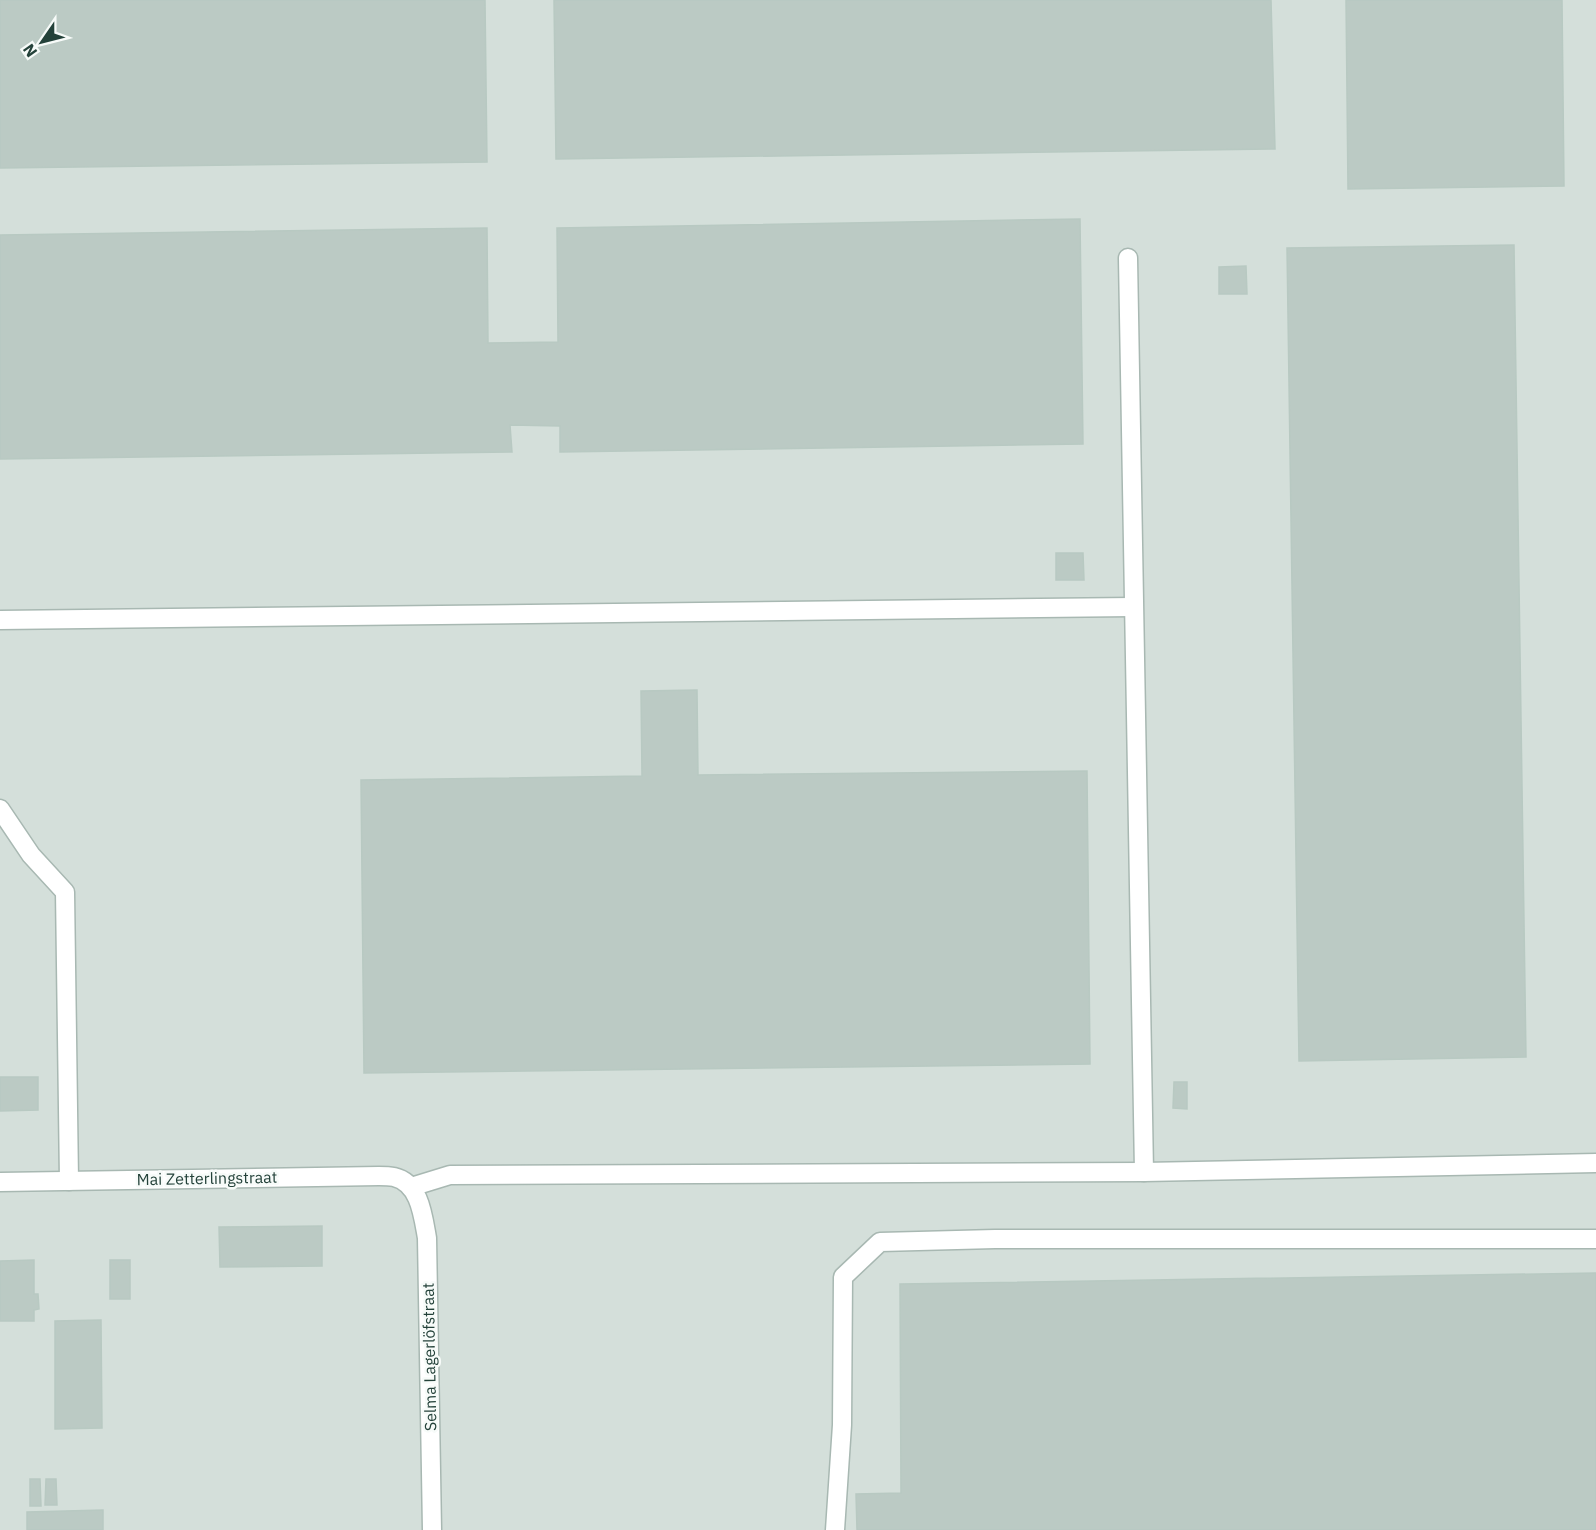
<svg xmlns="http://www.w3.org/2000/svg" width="1596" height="1530" font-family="'IBM Plex Sans',sans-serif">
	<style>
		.built { fill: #d4dfda }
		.building { fill: #bbcac4; stroke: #b8c9c2; stroke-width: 1.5 }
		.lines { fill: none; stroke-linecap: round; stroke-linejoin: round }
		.minor-casing { stroke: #a8b8b2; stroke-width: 21 }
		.minor { stroke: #fff; stroke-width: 18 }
		.labels { text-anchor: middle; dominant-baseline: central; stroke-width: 5; stroke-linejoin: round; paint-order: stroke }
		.street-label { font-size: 16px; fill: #24423a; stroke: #f7fbf9 }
	</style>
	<rect width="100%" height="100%" fill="#e6efeb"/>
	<rect class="built" x="0" y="0" width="1596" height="1530"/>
	<g class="building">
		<polygon points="0,0 485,0 487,162 0,168"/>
		<polygon points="554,0 1271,0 1275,149 556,159"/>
		<polygon points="1346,0 1562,0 1564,186 1348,189"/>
		<polygon points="1080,219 1083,444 560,452 560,426 510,425 512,452 0,459 0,235 487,228 488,343 558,342 557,228"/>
		<polygon points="1514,245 1526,1057 1299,1061 1287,248"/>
		<polygon points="1246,266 1247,294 1219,294 1219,267"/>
		<polygon points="1056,553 1083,553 1084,580 1056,580"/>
		<polygon points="697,690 698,775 1087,771 1090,1064 364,1073 361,780 642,776 641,691"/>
		<polygon points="0,1077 38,1077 38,1110 0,1111"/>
		<polygon points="1174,1082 1187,1082 1187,1109 1173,1108"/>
		<polygon points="322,1226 322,1266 220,1267 219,1227"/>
		<polygon points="34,1260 34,1294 38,1294 39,1309 34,1310 34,1321 0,1321 0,1261"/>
		<rect x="110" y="1260" width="20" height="39"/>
		<polygon points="1596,1273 1596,1530 857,1530 856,1494 901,1493 900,1284"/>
		<polygon points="101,1320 102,1428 55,1429 55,1321"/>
		<polygon points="30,1479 40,1479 41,1506 30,1506"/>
		<polygon points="46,1479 56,1479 57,1505 45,1505"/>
		<polygon points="103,1510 103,1530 27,1530 27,1512"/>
	</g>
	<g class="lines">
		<g class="minor-casing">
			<g id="minor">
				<polyline points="1128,258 1144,1172"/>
				<polyline points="0,620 1133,607"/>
				<polyline points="0,809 31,855 65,892 69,1181"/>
				<path d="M0,1182L379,1176C384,1176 389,1176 394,1177C420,1183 423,1216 427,1238L432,1530"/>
				<polyline points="411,1187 450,1175 1144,1172 1596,1163"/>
				<polyline points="835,1530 842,1425 843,1277 880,1242 995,1239 1596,1239"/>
			</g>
		</g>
		<use href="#minor" class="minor"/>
	</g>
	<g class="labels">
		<g class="street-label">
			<text transform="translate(207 1178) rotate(-1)">Mai Zetterlingstraat</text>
			<text transform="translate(429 1357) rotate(-91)">Selma Lagerlöfstraat</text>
		</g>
	</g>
	<g transform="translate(42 42) rotate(235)" stroke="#f7fbf9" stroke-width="4.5" paint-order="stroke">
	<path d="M0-4.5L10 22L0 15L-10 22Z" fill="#24423a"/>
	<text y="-9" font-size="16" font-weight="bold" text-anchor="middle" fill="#24423a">N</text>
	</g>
</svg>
